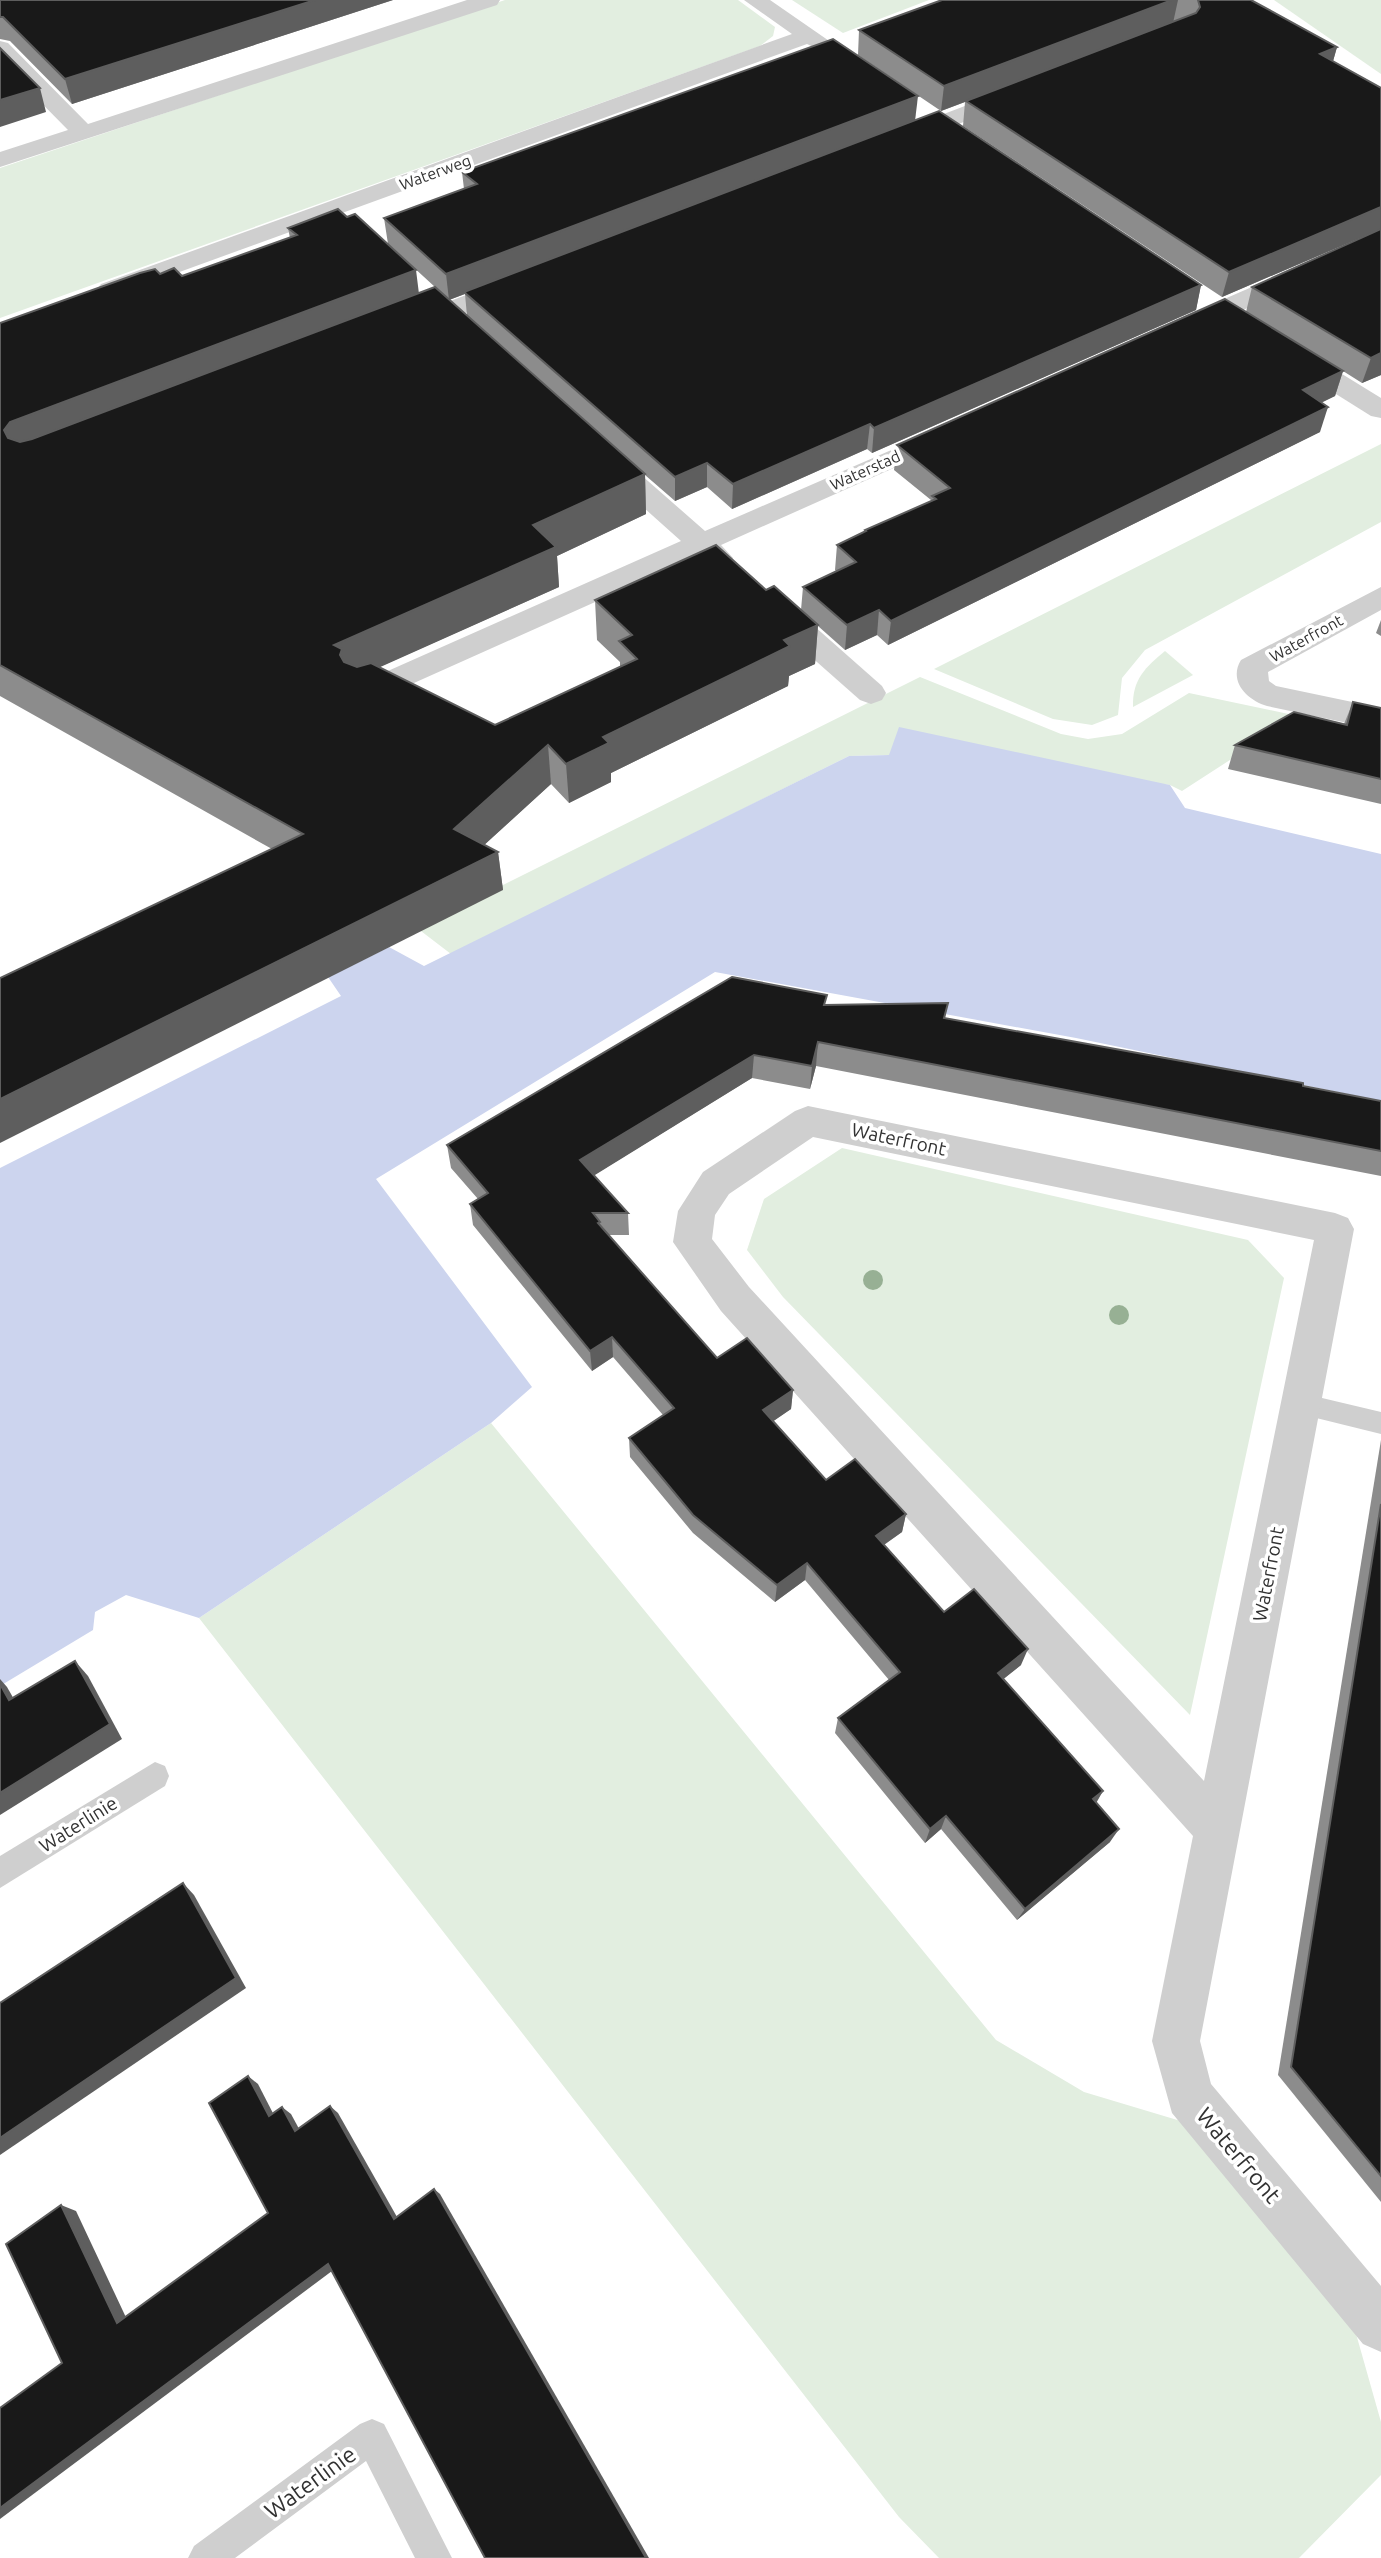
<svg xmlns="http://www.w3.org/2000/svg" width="1381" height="2558" font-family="Ubuntu,sans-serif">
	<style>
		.green { fill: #e2eee0 }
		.water { fill: #ccd4ee }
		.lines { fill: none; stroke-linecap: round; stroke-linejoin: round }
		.lane { fill: #cfcfcf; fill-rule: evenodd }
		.street { fill: #cfcfcf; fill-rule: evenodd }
		.tree { fill: #97b094 }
		.wall { fill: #8c8c8c; fill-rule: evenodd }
		.shaded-wall { fill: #5e5e5e }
		.building { fill: #191919; stroke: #5e5e5e; stroke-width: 2 }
		.labels { text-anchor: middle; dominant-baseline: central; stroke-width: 7; stroke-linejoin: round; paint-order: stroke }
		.far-street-label { font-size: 16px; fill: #323232; stroke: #fff }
		.street-label { font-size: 19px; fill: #323232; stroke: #fff }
		.near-street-label { font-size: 23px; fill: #323232; stroke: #fff }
	</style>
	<rect width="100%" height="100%" fill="#fff"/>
	<g class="green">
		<polygon points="505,0 738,0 775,27 773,36 760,46 0,318 0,168"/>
		<polygon points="792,0 929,0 843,33"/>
		<polygon points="1274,0 1381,0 1381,74"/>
		<polygon points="1381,444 1381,522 1145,650 1122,678 1118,715 1092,725 1053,719 934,669"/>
		<path d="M1165,651L1193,675L1133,707C1132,679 1146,667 1165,651Z"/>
		<polygon points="920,677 1061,734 1088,739 1122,734 1189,693 1298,716 1182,791 1170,785 889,755 849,756 451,954 417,928"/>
		<polygon points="842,1148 1248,1240 1284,1278 1190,1715 783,1297 747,1250 764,1199"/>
		<polygon points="491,1423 996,2040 1084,2092 1184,2122 1351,2316 1381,2422 1381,2475 1299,2558 939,2558 899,2517 199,1618"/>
	</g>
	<polygon class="water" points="899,727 1170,785 1185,808 1381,854 1381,1101 1076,1038 715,972 376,1179 532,1387 491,1423 199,1618 126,1595 95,1612 93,1630 0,1686 0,1168 341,996 328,977 389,947 424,966 849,756 889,755"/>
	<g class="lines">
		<g class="lane">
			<polygon points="1301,1393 1381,1412 1381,1434 1292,1412 1288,1404 1292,1396"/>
			<polygon points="155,1762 165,1766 169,1776 165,1786 0,1888 0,1856"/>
			<polygon points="372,2419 384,2424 452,2558 415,2558 366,2461 235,2558 188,2558 194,2546 360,2424"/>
		</g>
		<g class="street">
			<polygon points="467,0 500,0 497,5 0,167 0,152 68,130 0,61 0,41 8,43 88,124"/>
			<polygon points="744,0 770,0 835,45 824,52 807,44 119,294 101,294 97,289 101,284 792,34"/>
			<polygon points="1012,88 1020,90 1024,95 1020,100 910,143 894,143 890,138 894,133"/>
			<polygon points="1381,231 1381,248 1194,332 1176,332 1172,326 1176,320"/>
			<polygon points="515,277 524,280 528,285 524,290 417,332 399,332 395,326 399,320"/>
			<polygon points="1294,348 1303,350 1381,398 1381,418 1371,416 1285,362 1281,356 1285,350"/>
			<path d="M942,428L952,430L956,436L952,442L721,545L733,558L728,565C715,568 708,565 698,556L376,700L365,704L354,700L350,693L354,686L681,541L596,465L592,459L596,453L606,450L616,453L705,531Z"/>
			<path d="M1381,587V610L1268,672L1269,681L1276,686L1381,708V730L1267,706C1247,700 1228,681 1241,660Z"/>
			<polygon points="777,600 788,603 882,686 886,693 882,700 871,704 860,700 766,617 762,610 766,603"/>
			<path d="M808,1106L1335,1213L1348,1218L1354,1229L1200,2041L1211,2084L1381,2286V2352L1363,2344L1172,2113L1152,2041L1193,1836L721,1311L673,1242L678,1211L703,1172L795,1111ZM813,1137L1314,1240L1204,1781L749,1287L712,1239L715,1215L729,1194Z"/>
		</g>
	</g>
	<g class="tree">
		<circle cx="873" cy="1280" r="10"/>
		<circle cx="1119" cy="1315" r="10"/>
	</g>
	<g class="wall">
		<polygon points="0,0 393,0 72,104 10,41 0,39"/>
		<polygon points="942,0 1251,0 1337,47 1333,61 1381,229 1222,297 963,126 965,102 941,111 858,55 859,30"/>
		<path d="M915,120L1201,285L1196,310L872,453L867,449L732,509L707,487L675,501L645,475L646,514L557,556L559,587L379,667L495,725L620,667V662L597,640L595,600L766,590L801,610L803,587L836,571L835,570L837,545L864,532L865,530L931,501V500L894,470L897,445L1246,312L1252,287L1381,229V375L1362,383L1343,371L1335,396L1321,403L1320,432L888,645L877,635L845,650L818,626L815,664L789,676L788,686L611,773V782L569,803L551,784L484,845L498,852L503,890L272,849L0,696V323L160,274L182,276L290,238L288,228L419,293L435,287L388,244L384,218L464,189L462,172ZM465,294L467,316L449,300Z"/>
		<polygon points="1381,620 1381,636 1376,633"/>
		<polygon points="1353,702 1381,708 1381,804 1228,769 1235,745 1344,724"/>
		<polygon points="948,1003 945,1018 1381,1101 1381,1176 816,1066 810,1089 752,1078 594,1175 628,1213 629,1235 608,1235 717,1358 793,1390 791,1409 773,1421 826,1480 906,1514 902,1532 884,1545 944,1612 1021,1665 1003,1679 1103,1791 1096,1802 1110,1842 1017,1920 941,1829 925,1843 835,1733 838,1718 889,1680 805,1580 775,1602 693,1533 630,1457 629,1438 663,1415 613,1357 592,1371 473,1225 470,1204 478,1199 451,1168 447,1145 826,1005"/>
		<polygon points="1381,1440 1381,2202 1278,2075"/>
	</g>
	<g class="shaded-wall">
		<polygon points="315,0 393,0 72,104 65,79"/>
		<polygon points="1172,0 1178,0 1173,23 941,111 944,86"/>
		<polygon points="1337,47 1330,72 1320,54"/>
		<polygon points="40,88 46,112 0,127 0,100"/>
		<polygon points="918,96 915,121 449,300 446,274"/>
		<polygon points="1381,207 1381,229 1222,297 1229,272"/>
		<polygon points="416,270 421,310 18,470 4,430 10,422"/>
		<polygon points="1201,285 1196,310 872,453 874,428"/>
		<polygon points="1381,353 1381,375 1362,383 1371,358"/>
		<polygon points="1343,371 1335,396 1295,415 1303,390"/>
		<polygon points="1328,407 1320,432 888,645 891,621"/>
		<polygon points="870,424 867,449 732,509 733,484"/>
		<polygon points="707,463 707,487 675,501 675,477"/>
		<polygon points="645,474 646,514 557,556 559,587 349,681 334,645 533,525"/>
		<polygon points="879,610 877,635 845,650 847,625"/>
		<polygon points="818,625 815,664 789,676 788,686 611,773 611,782 569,803 566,764 603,737 784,640"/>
		<polygon points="548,745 551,784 460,867 454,829"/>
		<polygon points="498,852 503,890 0,1143 0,1099"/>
		<polygon points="818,1042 816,1066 810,1089 812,1066"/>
		<polygon points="754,1055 752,1078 582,1183 580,1160"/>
		<polygon points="612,1337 613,1357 592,1371 590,1351"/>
		<polygon points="793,1390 791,1409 762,1429 763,1410"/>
		<polygon points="906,1514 902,1532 872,1553 876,1536"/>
		<polygon points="807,1563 805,1580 775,1602 777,1585"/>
		<polygon points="1028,1649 1021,1665 991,1689 998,1673"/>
		<polygon points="75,1661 88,1676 122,1739 0,1815 0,1793"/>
		<polygon points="0,1679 7,1687 23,1715 9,1700 0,1684"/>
		<polygon points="1103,1791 1095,1805 1093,1799"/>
		<polygon points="946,1816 941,1829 925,1843 930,1829"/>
		<polygon points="1119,1829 1110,1842 1017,1920 1025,1909"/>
		<polygon points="183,1883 194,1895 246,1988 0,2155 0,2138"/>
		<polygon points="248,2076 258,2084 278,2123 269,2116"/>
		<polygon points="330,2106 338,2113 401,2224 394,2219"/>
		<polygon points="282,2107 291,2114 304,2138 295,2131"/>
		<polygon points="434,2189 440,2194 649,2558 646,2558"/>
		<polygon points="61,2205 76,2211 130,2326 117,2323"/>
		<polygon points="328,2264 336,2268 0,2519 0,2508"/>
	</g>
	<g class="building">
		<polygon points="0,0 315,0 65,79 3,17 0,17"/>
		<polygon points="942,0 1172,0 944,86 859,30"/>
		<polygon points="1198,0 1251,0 1337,47 1320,54 1381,88 1381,207 1229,272 966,101 1196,13 1200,7"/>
		<polygon points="833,39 918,96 446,274 384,218 477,184 462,172"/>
		<polygon points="0,48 40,88 0,100"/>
		<polygon points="939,111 1201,285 874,428 870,424 733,484 707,463 675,477 464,292"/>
		<polygon points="338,209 347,217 355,214 416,270 10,422 4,430 8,438 20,442 32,439 435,287 645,474 533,525 556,547 334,645 342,649 340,655 344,662 357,667 371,663 495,725 637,659 619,641 632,635 595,600 716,545 766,590 774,586 818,625 784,640 790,646 603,737 609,743 566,764 548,745 454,829 498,852 0,1099 0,978 303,834 0,665 0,323 140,273 155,269 160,274 174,268 182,276 297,235 288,228"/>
		<polygon points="1381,229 1381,353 1371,358 1252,287"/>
		<polygon points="1225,299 1343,371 1303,390 1328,407 891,621 879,610 847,625 803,587 856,562 837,545 866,531 865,530 936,499 932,496 950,488 897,445"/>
		<polygon points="1353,702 1381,708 1381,779 1235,745 1294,712 1347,725"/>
		<polygon points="732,977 827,995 824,1005 948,1003 944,1018 1303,1083 1303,1086 1381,1101 1381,1151 818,1042 812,1066 754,1055 580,1160 628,1213 593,1213 600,1222 598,1223 717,1358 747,1338 793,1390 763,1410 826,1480 855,1459 906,1514 876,1536 944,1612 974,1589 1028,1649 998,1673 1103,1791 1093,1799 1119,1829 1025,1909 946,1816 930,1829 838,1718 900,1672 807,1563 777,1585 693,1515 629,1438 674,1408 612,1337 590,1351 470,1204 488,1193 447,1145"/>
		<polygon points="1381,1504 1381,2176 1291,2067"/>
		<polygon points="75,1661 110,1724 0,1793 0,1684 9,1700"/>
		<polygon points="183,1883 236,1978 0,2138 0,2003"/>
		<polygon points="248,2076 269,2116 282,2107 295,2131 330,2106 394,2219 434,2189 646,2558 485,2558 328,2264 0,2508 0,2408 62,2363 6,2244 61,2205 117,2323 268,2213 209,2103"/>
	</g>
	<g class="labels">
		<g class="far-street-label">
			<text transform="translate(435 172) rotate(-20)">Waterweg</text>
			<text transform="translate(865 470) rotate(-24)">Waterstad</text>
			<text transform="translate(1306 638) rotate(-29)">Waterfront</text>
		</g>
		<g class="street-label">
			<text transform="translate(899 1139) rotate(12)">Waterfront</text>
			<text transform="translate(1268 1574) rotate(-79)">Waterfront</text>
			<text transform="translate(78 1824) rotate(-32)">Waterlinie</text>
		</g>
		<g class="near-street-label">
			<text transform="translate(1239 2155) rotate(50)">Waterfront</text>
			<text transform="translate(310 2482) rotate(-36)">Waterlinie</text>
		</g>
	</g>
</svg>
